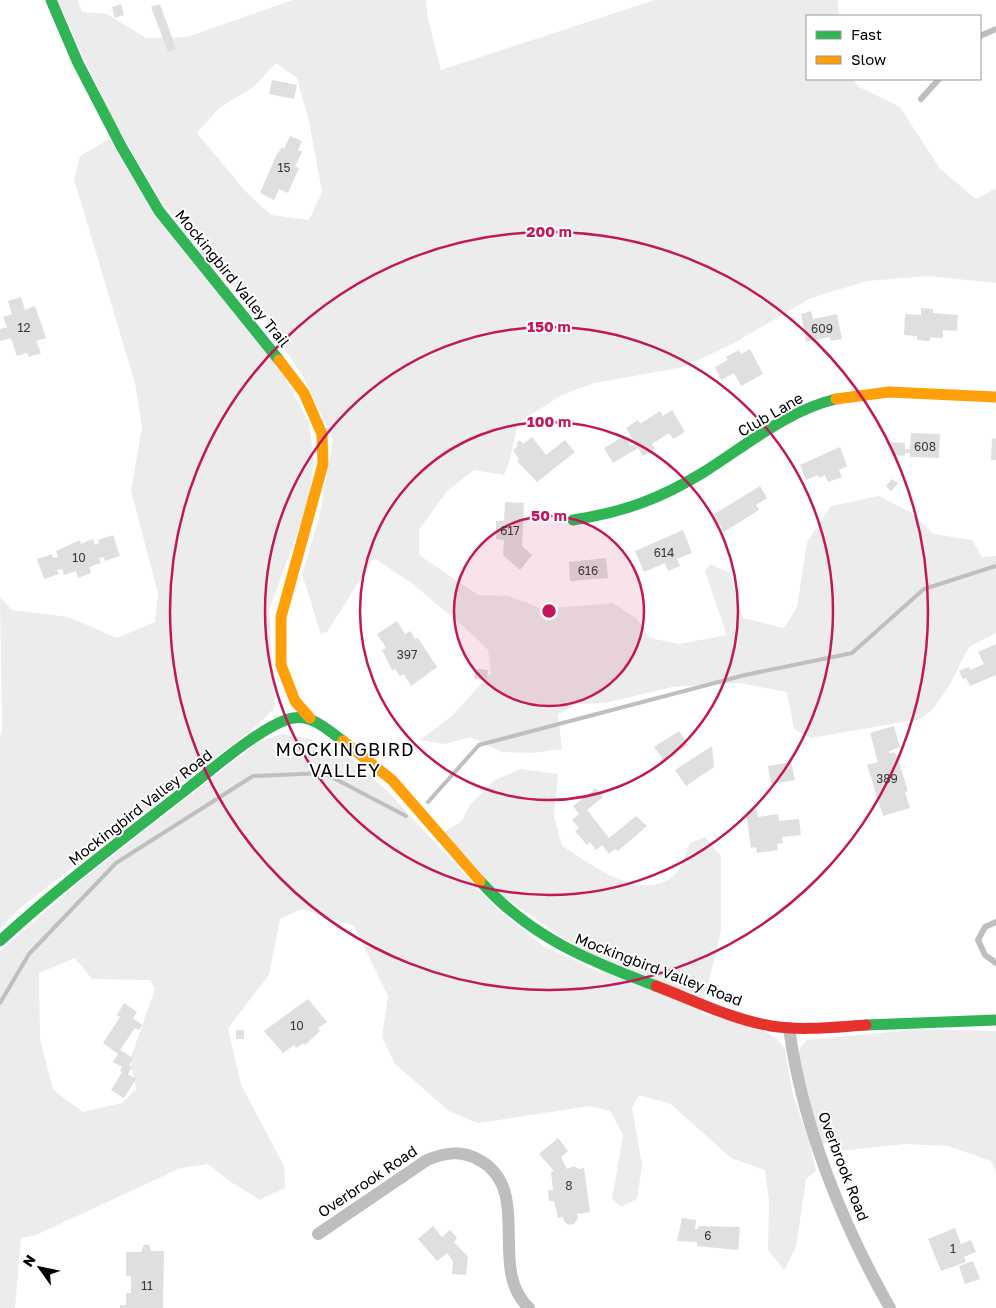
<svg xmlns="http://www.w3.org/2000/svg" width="996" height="1308" font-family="'Golos Text',sans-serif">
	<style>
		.green { fill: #ececec; fill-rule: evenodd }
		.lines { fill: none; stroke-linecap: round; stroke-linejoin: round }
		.stream { stroke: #bfbfbf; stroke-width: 4 }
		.building { fill: #dfdfdf }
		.lane { stroke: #bebebe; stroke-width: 6 }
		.street { stroke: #bebebe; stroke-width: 12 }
		.fast { stroke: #30b455; stroke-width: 11 }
		.slow { stroke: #ff9f0a; stroke-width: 11 }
		.jam { stroke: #e5322d; stroke-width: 11 }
		.ring { fill: none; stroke: #c2185b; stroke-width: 2.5 }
		.labels { text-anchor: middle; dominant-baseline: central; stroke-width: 4; stroke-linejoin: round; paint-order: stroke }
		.number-label { font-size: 12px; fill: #383838 }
		.street-label { font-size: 15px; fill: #000; stroke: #fff }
		.quarter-label { font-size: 18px; letter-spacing: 1px; fill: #000; stroke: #fff }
		.centre { fill: #c2185b; stroke: #fff; stroke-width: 2.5 }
		.ring-label { font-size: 15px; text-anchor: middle; font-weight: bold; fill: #c2185b; stroke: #fff; stroke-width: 4; stroke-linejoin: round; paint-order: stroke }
	</style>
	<rect width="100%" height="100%" fill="#fff"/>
	<g class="green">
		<path d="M57,0H78L82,12L107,14L146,38L187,37L293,0H426L428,18L441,70L655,0H838L839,16H807V79H853L859,87L900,107L940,169L976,199L996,188V283L928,276L867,281L811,298L734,343L684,367L594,383L562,395L518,423L510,459L504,475L474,470L447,491L419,530V555L478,595L509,596L543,609L613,603L637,619L650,638L679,644L727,635L705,572L710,564L730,573L743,618L784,628L797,607L807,542L831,506L879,496L912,513L933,534L972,540L982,557L996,556V633L969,647L949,686L933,709L920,719L811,738L794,729L787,692L739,683L672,687L605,703L578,704L558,714L562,749L531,753L502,752L470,737L445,744L420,740L452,716L491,673L488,650L472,634L413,584L374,558L327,632L321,634L302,574L319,518L333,440L303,377L264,317L208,262L157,195L113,120ZM276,63L297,78L309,121L322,192L309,220L271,215L245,191L197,133L220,107L252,88Z"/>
		<polygon points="109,139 282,372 309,423 314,460 308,504 269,610 275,707 259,724 20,908 0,929 0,736 2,731 0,597 12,610 68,617 117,638 155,622 158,593 131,491 142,427 135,383 74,179 80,156"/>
		<path d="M281,734L311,739L354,761L387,791L497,909L542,945L605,975L578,948L501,895L444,832L461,822L470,805L495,780L520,769L558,774L554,816L562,846C591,864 646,907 677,872C683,865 686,852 690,843L705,837L721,856V931L701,1013L759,1028L777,1039L785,1049L793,1095L809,1141L816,1171L806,1179L796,1247L784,1270L768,1250L769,1201L765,1170L731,1158L671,1104L639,1095L632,1108L642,1164L637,1199L621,1207L612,1199L623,1135L610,1111L590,1106L478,1123L449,1111L395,1064L382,1037L388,996L354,926L302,909L280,919L269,975L228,1028L241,1085L284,1166L285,1188L260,1200L231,1182L208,1164L181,1168L36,1235L21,1238L15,1308H0V951L82,880L257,743ZM75,958L92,979L150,980L155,989L130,1060L136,1089L122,1103L83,1112L53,1090L40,1039L39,973Z"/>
		<polygon points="921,1029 996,1031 996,1172 991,1161 948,1146 905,1144 840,1151 829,1141 822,1145 796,1059 800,1048 807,1040"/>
	</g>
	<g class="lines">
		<g class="stream">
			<polyline points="428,802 479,745 745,675 852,653 924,589 996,566"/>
			<polyline points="0,1003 29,954 116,863 253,776 324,773 406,816"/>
		</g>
	</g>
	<g class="building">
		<polygon points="121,4 124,15 115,18 112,7"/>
		<polygon points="160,4 176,49 168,52 151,7"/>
		<polygon points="272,80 297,85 294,99 269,94"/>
		<polygon points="290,136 302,141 298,150 302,152 295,166 299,168 288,193 279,189 274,200 260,193 276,156 282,147 284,149"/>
		<polygon points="21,297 25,310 35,306 46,338 36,341 41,353 29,357 27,353 17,356 11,338 0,341 0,329 7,327 3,317 12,314 8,301"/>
		<polygon points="921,308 933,309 933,313 958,315 957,331 943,330 943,338 930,337 930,341 917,340 917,336 904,335 905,314 921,315"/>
		<polygon points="811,311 813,319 837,314 842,339 831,341 830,337 806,342 801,314"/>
		<polygon points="750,349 763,374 741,386 734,373 721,380 715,367 728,360 726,357 739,350 741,354"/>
		<polygon points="672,410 685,432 673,439 669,433 652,444 655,449 643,456 638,448 613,463 604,448 624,436 630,446 635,443 626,428 638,420 640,424 660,411 663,416"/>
		<polygon points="911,433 940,434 939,458 910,457 910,453 905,453 905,456 891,455 891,442 905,443 905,449 910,449"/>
		<polygon points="532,437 546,455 565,440 575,452 537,482 517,461 519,459 513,450 518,446 516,444 520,440 523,444"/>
		<polygon points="992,438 996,439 996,460 991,460"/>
		<polygon points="840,447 847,466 839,470 842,477 828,482 825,475 819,478 818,475 806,480 800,465"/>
		<polygon points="892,479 898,483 891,491 886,486"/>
		<polygon points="760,486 767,498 756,505 759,510 724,532 713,515"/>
		<polygon points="505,502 524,503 522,546 532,555 520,570 503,555 504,540 496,539 496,521 504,521"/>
		<polygon points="683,530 692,553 677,559 680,566 668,571 665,563 644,572 635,551"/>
		<polygon points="113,535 120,556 105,561 104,557 99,558 101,563 89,567 91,573 78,578 76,571 64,575 62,569 57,570 59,574 44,579 37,559 52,554 53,558 58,557 56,551 80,540 81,544 93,539 95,545 99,543 98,540"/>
		<polygon points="606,558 608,578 570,581 569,562"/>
		<polygon points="397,621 405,634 410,631 415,639 418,638 437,667 411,686 404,674 400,676 395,669 392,670 382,650 386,648 377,634"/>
		<polygon points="996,644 996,675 970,686 966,678 963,679 959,671 969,667 970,670 984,664 978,652"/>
		<polygon points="479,669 488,670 487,680 474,679 475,671"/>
		<polygon points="894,726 900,747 889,751 890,754 894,752 897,756 908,791 905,792 910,808 883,816 867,765 878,762 870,733"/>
		<polygon points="679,731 688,745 664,761 654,747"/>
		<polygon points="712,746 714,767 686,786 675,770"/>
		<polygon points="791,762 795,780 771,784 768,766"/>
		<polygon points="596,788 603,797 587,810 609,838 636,816 647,826 618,851 615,849 609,854 602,845 596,850 590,842 587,845 575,831 579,828 572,820 579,814 573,806"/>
		<polygon points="756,809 758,817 778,814 779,821 799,819 801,835 782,837 783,843 777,844 778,850 757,853 756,847 751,848 746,811"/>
		<polygon points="308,999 327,1022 318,1028 320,1031 305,1045 304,1043 296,1048 294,1045 283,1053 264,1031"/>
		<polygon points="124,1003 137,1012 133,1018 142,1025 139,1030 135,1028 120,1050 133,1058 129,1065 132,1067 128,1074 136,1079 124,1098 111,1090 122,1072 120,1071 122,1067 113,1062 118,1054 103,1043 120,1017 117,1015"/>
		<rect x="236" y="1030" width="8" height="9"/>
		<polygon points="558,1138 568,1151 561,1157 567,1169 574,1166 579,1169 584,1168 590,1212 577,1214 578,1218 574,1224 568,1225 564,1221 563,1217 558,1218 554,1201 549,1201 548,1190 553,1190 551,1172 554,1171 539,1154"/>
		<polygon points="682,1218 696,1220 695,1229 698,1229 698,1226 740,1227 738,1250 697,1246 697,1242 677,1241"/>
		<polygon points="433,1226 442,1237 450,1230 457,1238 454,1242 468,1257 466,1275 452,1274 453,1261 447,1253 437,1261 418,1239"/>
		<polygon points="955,1228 961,1244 971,1240 976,1252 964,1257 966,1262 941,1271 928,1239"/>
		<polygon points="144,1245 149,1245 151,1251 164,1251 163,1308 120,1308 120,1305 126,1305 126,1293 131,1293 131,1276 126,1276 126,1252 141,1252"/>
		<polygon points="973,1261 980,1279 965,1284 959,1266"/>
	</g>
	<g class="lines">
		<g class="lane">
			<polyline points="980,36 996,29"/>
			<polyline points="921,99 939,79"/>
			<polyline points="996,922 985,927 978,940 985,955 996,963"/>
		</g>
		<g class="street">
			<path d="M789,1028C802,1124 842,1224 890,1308"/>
			<path d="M318,1234L427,1160C447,1152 462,1150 481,1161C533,1192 487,1269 529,1308"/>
		</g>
		<g class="fast">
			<polyline points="51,0 78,63 121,146 159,211 279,360"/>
			<path d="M573,520C624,512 660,499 704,472C747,445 786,411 836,399"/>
			<path d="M480,881C530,937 587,960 656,986"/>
			<path d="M0,941C61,885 127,836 192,785C215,767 266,723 293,718C312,714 329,731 343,741"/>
			<polyline points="866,1025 996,1020"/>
		</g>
		<g class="slow">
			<polyline points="279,360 304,393 322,434 323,464 281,617 281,665 295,701 310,718"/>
			<polyline points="836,399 889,392 996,397"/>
			<polyline points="343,741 392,780 480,881"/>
		</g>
		<path class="jam" d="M656,986C693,1000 731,1019 771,1026C802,1031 835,1027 866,1025"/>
	</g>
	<circle cx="549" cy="611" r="95" fill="#c2185b" fill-opacity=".12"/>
	<g class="ring">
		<circle cx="549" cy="611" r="95"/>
		<circle cx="549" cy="611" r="189"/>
		<circle cx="549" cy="611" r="284"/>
		<circle cx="549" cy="611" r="379"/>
	</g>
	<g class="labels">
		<g class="number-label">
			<text x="284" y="167">15</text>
			<text x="24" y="327">12</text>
			<text x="822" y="328">609</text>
			<text x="925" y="446">608</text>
			<text x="510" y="530">617</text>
			<text x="664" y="552">614</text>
			<text x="79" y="557">10</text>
			<text x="588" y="570">616</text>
			<text x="407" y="654">397</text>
			<text x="887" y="778">389</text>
			<text x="297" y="1025">10</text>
			<text x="569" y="1185">8</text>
			<text x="708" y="1235">6</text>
			<text x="953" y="1248">1</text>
			<text x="147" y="1285">11</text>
		</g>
		<g class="street-label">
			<text transform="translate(233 278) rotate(51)">Mockingbird Valley Trail</text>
			<text transform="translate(770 414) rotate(-30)">Club Lane</text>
			<text transform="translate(140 807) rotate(-38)">Mockingbird Valley Road</text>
			<text transform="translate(659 969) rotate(21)">Mockingbird Valley Road</text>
			<text transform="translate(844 1166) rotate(69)">Overbrook Road</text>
			<text transform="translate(367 1181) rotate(-34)">Overbrook Road</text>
		</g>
		<g class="quarter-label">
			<text x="345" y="749">MOCKINGBIRD<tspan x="345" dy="21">VALLEY</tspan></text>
		</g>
	</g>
	<circle cx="549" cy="611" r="8" class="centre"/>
	<g class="ring-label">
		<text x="549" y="237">200 m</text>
		<text x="549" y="332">150 m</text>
		<text x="549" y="427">100 m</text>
		<text x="549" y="521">50 m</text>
	</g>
	<rect x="806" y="15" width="175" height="65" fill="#ffffff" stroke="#999999"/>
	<rect x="816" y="31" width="25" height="8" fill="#30b455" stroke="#999999"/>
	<text x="851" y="40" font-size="15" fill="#000000">Fast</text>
	<rect x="816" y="56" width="25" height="8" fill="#ff9f0a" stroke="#999999"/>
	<text x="851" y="65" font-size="15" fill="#000000">Slow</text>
	<g transform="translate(40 1268) rotate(303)" stroke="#ffffff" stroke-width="4" paint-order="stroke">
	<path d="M0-4L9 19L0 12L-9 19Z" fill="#000000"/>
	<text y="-8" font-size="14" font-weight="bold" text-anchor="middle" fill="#000000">N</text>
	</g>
</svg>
